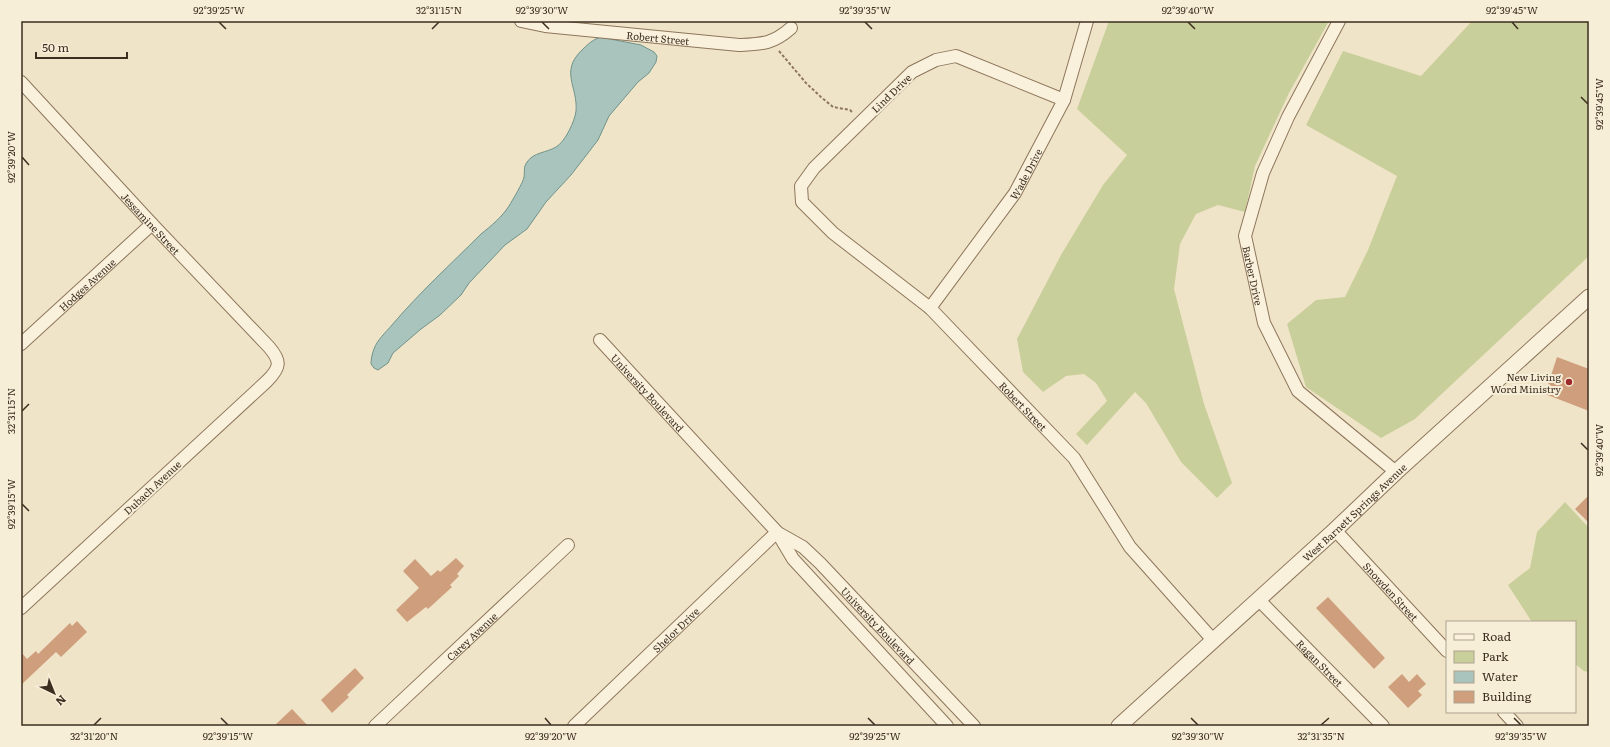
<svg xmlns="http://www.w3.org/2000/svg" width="1610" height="747" font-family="Literata,serif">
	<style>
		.green { fill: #c9cf9b }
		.water { fill: #a9c4bc; stroke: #6f938a }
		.building { fill: #cf9f7d }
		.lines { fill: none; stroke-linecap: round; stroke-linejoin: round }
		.minor-casing { stroke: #8d765c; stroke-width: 14 }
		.tertiary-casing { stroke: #8d765c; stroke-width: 17 }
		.path { stroke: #8d765c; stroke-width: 2; stroke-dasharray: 3 2; stroke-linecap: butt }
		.minor { stroke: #faf1dc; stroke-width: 12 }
		.tertiary { stroke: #faf1dc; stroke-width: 15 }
		.ticks { fill: none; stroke: #3d2e20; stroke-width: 1.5 }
		.poi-dot { fill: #9e2a2b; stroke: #f7eed8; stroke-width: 1.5 }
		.labels { text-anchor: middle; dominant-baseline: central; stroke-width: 4; stroke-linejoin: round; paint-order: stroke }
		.street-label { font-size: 10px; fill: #3d2e20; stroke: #f7eed8 }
		.poi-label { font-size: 10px; fill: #3d2e20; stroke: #f7eed8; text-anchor: end }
		.neatline { fill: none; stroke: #3d2e20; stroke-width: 1.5 }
		.ticks-label { font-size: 10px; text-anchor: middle; fill: #3d2e20 }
	</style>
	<rect width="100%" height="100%" fill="#f0e4c8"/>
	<g class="green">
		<polygon points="1109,21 1329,21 1289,93 1255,166 1245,212 1218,205 1196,214 1180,244 1174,289 1204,404 1232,483 1217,498 1181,462 1146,403 1135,392 1087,445 1076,434 1107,401 1096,383 1084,374 1066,376 1043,392 1023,372 1017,339 1061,255 1103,185 1127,155 1077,109"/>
		<polygon points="1472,21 1589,21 1589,256 1415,419 1381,438 1306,387 1287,324 1316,300 1345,297 1368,250 1397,176 1306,125 1343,51 1421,76"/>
		<polygon points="1565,502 1589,528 1589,672 1584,671 1575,664 1575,622 1532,622 1508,585 1530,568 1537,532"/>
	</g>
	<path class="water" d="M600,37L641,45L654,52L657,56L656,62L649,73L638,82L609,116L598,140L571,175L546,202L527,229L505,245L469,283L461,295L440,315L421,329L393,353L388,363L378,370L374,368L371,364C371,359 372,354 374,349C377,340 386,332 392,325C419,293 451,264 481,234C491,226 502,217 509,206C512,201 524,181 524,177C525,171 523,168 527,162C534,152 546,153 556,147C565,142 575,121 576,111C578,87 560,72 581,51C587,45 592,40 600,37Z"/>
	<g class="building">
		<polygon points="1557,357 1589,369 1589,411 1545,394"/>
		<polygon points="1589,495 1589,523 1575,509"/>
		<polygon points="456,558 464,566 457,574 459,576 450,585 452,587 428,609 426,607 407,622 396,610 419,588 403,571 415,559 431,576 438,570 440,572"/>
		<polygon points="1328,597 1385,658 1374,669 1316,608"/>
		<polygon points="77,621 87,632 61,657 56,652 21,685 21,652 27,659 36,651 38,654 70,623 72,626"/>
		<polygon points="355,668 364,678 347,695 349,697 332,713 321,700"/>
		<polygon points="1402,674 1409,682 1417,674 1426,684 1418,691 1422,695 1408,708 1388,687"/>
		<polygon points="292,709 308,726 274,726"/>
	</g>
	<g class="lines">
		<g class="minor-casing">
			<g id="minor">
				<path id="s1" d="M521,21L545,26L739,45C762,44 773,44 791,28"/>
				<path id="s2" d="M1339,21L1288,117L1263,173L1245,236L1264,323L1298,391L1396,472"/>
				<path id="s3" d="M21,82L152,224L269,347C281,361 281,367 267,381L21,608"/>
				<path id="s4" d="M1064,100L956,56L936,60L912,72L814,168L801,186L802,202L833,233L930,308L1074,458L1130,547L1213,640"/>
				<path id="s5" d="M930,308L1015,193L1064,100L1087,21"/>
				<path id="s6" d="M600,340L777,532L793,559L947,726"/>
				<path id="s7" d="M21,344L152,224"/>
				<path id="s8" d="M1335,530L1447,651"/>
				<path id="s9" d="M780,534L803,547L820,563L974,726"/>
				<path id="s10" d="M1258,599L1383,726"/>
				<polyline points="1504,712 1517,726"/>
				<path id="s11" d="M375,726L568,545"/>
				<path id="s12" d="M574,726L777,532"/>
			</g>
		</g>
		<g class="tertiary-casing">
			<g id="tertiary">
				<path id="s13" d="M1119,726L1335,530L1396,472L1589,297"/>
			</g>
		</g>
		<polyline class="path" points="779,51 806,83 821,97 833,107 850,110 853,113"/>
		<use href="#minor" class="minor"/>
		<use href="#tertiary" class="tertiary"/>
	</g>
	<path class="ticks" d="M219,22L226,29M542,22L549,29M865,22L872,29M1188,22L1195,29M1512,22L1518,29M432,29L439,22M1581,97L1588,104M22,157L29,165M22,411L29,404M1581,443L1588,450M22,504L29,511M221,718L228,725M545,718L551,725M868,718L875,725M1191,718L1198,725M1514,718L1521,725M94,725L101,718M1321,725L1329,718"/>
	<circle class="poi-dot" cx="1569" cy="382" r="4"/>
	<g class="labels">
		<g class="street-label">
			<text stroke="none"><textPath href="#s1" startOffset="138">Robert Street</textPath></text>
			<text transform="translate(891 93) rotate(-44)">Lind Drive</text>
			<text stroke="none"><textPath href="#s5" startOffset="165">Wade Drive</textPath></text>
			<text stroke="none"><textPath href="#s3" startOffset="192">Jessamine Street</textPath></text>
			<text stroke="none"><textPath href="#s2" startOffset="276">Barber Drive</textPath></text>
			<text stroke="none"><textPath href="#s7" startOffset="89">Hodges Avenue</textPath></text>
			<text stroke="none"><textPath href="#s6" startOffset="71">University Boulevard</textPath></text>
			<text stroke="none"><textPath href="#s4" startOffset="641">Robert Street</textPath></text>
			<text transform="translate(152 487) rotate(-43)">Dubach Avenue</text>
			<text stroke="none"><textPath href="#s13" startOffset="318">West Barnett Springs Avenue</textPath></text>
			<text stroke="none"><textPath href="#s8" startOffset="83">Snowden Street</textPath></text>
			<text stroke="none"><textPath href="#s9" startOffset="135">University Boulevard</textPath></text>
			<text stroke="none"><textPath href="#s12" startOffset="140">Shelor Drive</textPath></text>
			<text stroke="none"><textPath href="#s11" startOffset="132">Carey Avenue</textPath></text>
			<text stroke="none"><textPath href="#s10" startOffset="89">Ragan Street</textPath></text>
		</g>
		<g class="poi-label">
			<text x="1561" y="376">New Living<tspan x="1561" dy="12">Word Ministry</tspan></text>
		</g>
	</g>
	<rect width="1610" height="747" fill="none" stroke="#f7eed8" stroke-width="44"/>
	<rect x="1446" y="621" width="130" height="92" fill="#f7eed8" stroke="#ada18e"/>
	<rect x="1454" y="634" width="20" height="6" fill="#faf1dc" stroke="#ada18e"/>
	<text x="1482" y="641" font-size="12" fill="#3d2e20">Road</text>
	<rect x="1454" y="651" width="20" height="12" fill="#c9cf9b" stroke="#ada18e"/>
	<text x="1482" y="661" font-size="12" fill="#3d2e20">Park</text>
	<rect x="1454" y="671" width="20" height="12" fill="#a9c4bc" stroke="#ada18e"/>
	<text x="1482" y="681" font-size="12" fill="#3d2e20">Water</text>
	<rect x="1454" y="691" width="20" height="12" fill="#cf9f7d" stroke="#ada18e"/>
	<text x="1482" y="701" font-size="12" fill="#3d2e20">Building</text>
	<g transform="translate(54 693) rotate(137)" stroke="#f7eed8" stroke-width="3" paint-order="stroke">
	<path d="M0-3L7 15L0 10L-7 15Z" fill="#3d2e20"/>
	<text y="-6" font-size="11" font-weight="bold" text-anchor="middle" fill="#3d2e20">N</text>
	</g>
	<path d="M36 52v6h91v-6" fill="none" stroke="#3d2e20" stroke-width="2"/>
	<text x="42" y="52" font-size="12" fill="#3d2e20" stroke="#f7eed8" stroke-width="3" paint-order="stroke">50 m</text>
	<rect x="22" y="22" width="1566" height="703" class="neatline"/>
	<g class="ticks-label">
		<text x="219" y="14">92°39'25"W</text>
		<text x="439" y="14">32°31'15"N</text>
		<text x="542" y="14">92°39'30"W</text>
		<text x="865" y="14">92°39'35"W</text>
		<text x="1188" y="14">92°39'40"W</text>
		<text x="1512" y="14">92°39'45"W</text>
		<text transform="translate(1599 104) rotate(-90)" y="4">92°39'45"W</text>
		<text transform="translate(11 157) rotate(-90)" y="4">92°39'20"W</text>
		<text transform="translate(11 411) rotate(-90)" y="4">32°31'15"N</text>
		<text transform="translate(1599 450) rotate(-90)" y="4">92°39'40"W</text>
		<text transform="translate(11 504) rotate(-90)" y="4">92°39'15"W</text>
		<text x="94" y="740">32°31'20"N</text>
		<text x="228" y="740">92°39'15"W</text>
		<text x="551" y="740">92°39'20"W</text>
		<text x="875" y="740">92°39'25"W</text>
		<text x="1198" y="740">92°39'30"W</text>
		<text x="1321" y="740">32°31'35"N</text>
		<text x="1521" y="740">92°39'35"W</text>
	</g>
</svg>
